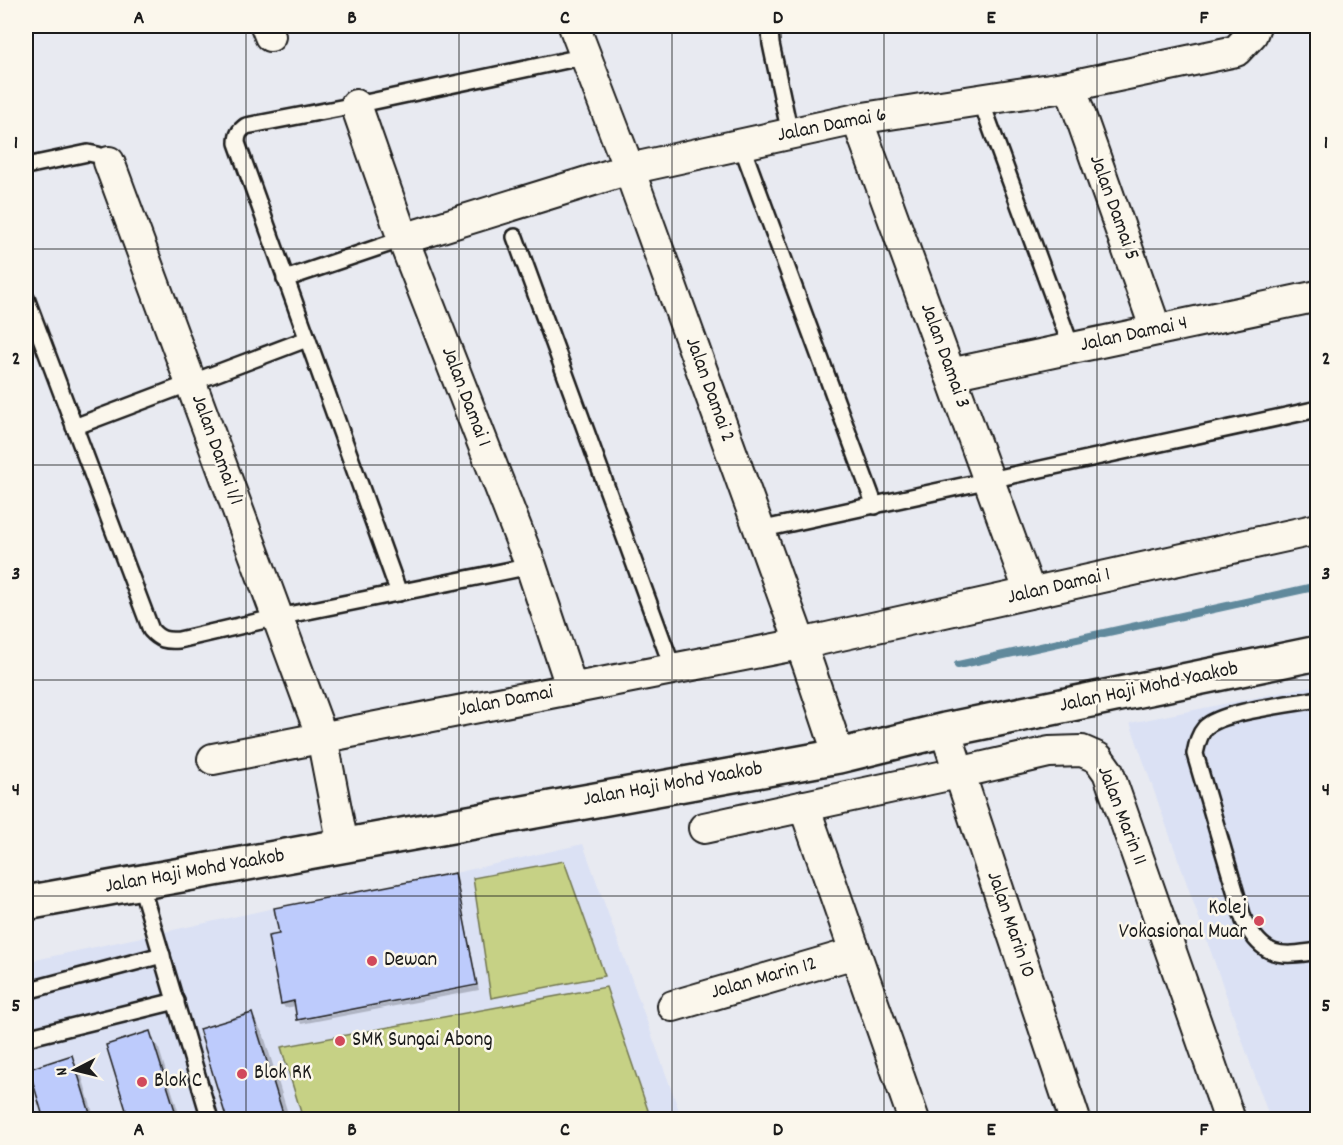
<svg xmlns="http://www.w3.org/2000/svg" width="1343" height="1145" font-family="Dekko,sans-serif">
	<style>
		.built { fill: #dbe1f4 }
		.green { fill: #c6d185; stroke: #717650; stroke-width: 1.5 }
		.shadow { fill: #0003 }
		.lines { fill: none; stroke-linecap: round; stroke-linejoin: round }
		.stream { stroke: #61899c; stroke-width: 8 }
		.building { fill: #bdcbfc; stroke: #1c1c1c; stroke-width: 1.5 }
		.service-casing { stroke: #1c1c1c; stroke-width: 20 }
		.minor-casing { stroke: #1c1c1c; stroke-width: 34 }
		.tertiary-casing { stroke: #1c1c1c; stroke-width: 38 }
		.service { stroke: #fbf7ec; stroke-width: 15 }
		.minor { stroke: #fbf7ec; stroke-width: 30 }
		.tertiary { stroke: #fbf7ec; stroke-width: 33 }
		.grid { fill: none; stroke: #1c1c1c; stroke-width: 1.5; stroke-opacity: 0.55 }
		.poi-dot { fill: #d1495b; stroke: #fbf7ec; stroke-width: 2 }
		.labels { text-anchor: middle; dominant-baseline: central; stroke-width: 5; stroke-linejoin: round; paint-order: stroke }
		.street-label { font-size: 21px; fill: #1c1c1c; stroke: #fbf7ec }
		.poi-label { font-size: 21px; fill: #1c1c1c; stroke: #fbf7ec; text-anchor: start }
		.neatline { fill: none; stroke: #1c1c1c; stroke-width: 2 }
		.grid-label { font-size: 20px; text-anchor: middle; font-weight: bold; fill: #1c1c1c }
	</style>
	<rect width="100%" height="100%" fill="#e8eaf1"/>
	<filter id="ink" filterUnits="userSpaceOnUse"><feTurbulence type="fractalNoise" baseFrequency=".0167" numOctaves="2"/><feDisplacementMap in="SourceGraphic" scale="12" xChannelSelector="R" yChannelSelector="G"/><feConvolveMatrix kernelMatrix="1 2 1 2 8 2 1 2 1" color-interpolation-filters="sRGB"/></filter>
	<g filter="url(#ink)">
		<g class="built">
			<polygon points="1317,685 1317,1119 1270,1119 1130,723"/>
			<polygon points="583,844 682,1119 26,1119 26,962 274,908 455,873"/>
		</g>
		<g class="green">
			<polygon points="564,861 605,976 491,998 473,878"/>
			<polygon points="606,987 651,1119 303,1119 281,1047"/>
		</g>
		<g class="shadow">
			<polygon points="455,875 457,880 477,983 298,1018 296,1006 285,1008 282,1003"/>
			<polygon points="478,986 479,990 301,1024 300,1021"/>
			<polygon points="252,1014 264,1036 290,1120 229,1120"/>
			<polygon points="149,1033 159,1049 181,1120 131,1120"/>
			<polygon points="71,1057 81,1073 95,1120 46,1120"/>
		</g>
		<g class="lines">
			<polyline class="stream" points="958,665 1318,586"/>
		</g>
		<g class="building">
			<polygon points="455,873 477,985 297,1020 294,1001 281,1004 268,936 279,934 274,908"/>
			<polygon points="252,1013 285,1120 227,1120 199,1029"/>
			<polygon points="150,1031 178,1120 129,1120 106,1045"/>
			<polygon points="72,1055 92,1120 44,1120 29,1069"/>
		</g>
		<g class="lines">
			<g class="service-casing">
				<g id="service">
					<polyline points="772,26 770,30 771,44 790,134"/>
					<polyline points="981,101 1072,349"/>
					<polyline points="741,144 875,506"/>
					<polyline points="26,166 88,153 98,155 109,162"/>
					<polyline points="515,237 673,669"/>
					<polyline points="285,279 403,239"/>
					<path d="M26,298L151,630C160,640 166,641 179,640L278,617L531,566"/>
					<polyline points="74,427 307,339"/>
					<polyline points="759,530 1318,409"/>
					<path d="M399,593L237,143C237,135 239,131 246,126L356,105L586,56"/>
					<path d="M1318,699C1293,704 1220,711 1205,728C1198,736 1197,745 1195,754L1244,921C1265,958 1278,957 1318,951"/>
					<polyline points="140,882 210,1119"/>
					<polyline points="26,991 162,955"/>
					<polyline points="26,1038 176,1001"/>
				</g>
			</g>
			<g class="minor-casing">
				<g id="minor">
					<polyline points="266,26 270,36"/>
					<polyline points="574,26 629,169 809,667 839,756"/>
					<polyline points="1070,86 1156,330"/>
					<polyline points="356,105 403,239 531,566 572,689"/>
					<polyline points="857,119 1030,593"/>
					<polyline points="109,162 322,737 343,845"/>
					<polyline points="403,239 629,169 857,119 1070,86 1236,51 1252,34 1255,26"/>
					<polyline points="950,374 1318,296"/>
					<polyline points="945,730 1075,1120"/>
					<polyline points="213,759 800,644 1318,529"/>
					<polyline points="804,806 914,1120"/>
					<polyline points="704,828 958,773 1049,752 1082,751 1098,758 1108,772 1230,1120"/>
					<polyline points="673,1006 855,953"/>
				</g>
			</g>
			<g class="tertiary-casing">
				<polyline id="tertiary" points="26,903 839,756 945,730 1318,653"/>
			</g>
			<use href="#service" class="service"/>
			<use href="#minor" class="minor"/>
			<use href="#tertiary" class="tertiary"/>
		</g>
	</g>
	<path class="grid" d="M246,26V1120M459,26V1120M672,26V1120M884,26V1120M1097,26V1120M26,249H1318M26,465H1318M26,680H1318M26,896H1318"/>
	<g class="poi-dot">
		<circle cx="1259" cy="921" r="6"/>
		<circle cx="372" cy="961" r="6"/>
		<circle cx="340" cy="1041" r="6"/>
		<circle cx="242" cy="1074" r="6"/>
		<circle cx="142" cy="1082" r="6"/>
	</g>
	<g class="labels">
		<g class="street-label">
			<text transform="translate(832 126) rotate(-11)">Jalan Damai 6</text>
			<text transform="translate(1113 208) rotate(70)">Jalan Damai 5</text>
			<text transform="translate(1134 335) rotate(-12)">Jalan Damai 4</text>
			<text transform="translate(944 356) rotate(70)">Jalan Damai 3</text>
			<text transform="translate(709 390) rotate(70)">Jalan Damai 2</text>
			<text transform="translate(465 397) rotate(69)">Jalan Damai 1</text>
			<text transform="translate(216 450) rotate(70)">Jalan Damai 1/1</text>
			<text transform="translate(1059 587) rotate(-13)">Jalan Damai 1</text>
			<text transform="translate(1149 688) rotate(-12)">Jalan Haji Mohd Yaakob</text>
			<text transform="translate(506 702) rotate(-11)">Jalan Damai</text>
			<text transform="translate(673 785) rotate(-10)">Jalan Haji Mohd Yaakob</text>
			<text transform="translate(1121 816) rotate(69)">Jalan Marin 11</text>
			<text transform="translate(195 872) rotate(-10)">Jalan Haji Mohd Yaakob</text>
			<text transform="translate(1010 925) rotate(71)">Jalan Marin 10</text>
			<text transform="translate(764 979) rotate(-16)">Jalan Marin 12</text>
		</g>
		<g class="poi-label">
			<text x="1247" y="909" text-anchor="end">Kolej<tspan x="1247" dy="24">Vokasional Muar</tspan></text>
			<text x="384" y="961">Dewan</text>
			<text x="352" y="1041">SMK Sungai Abong</text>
			<text x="254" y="1074">Blok RK</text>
			<text x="154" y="1082">Blok C</text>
		</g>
	</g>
	<rect width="1343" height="1145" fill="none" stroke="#fbf7ec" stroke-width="66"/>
	<g transform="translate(75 1070) rotate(263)" stroke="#fbf7ec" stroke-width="4.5" paint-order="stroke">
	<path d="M0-4.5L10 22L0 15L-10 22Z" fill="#1c1c1c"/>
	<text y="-9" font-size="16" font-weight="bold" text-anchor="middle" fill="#1c1c1c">N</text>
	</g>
	<rect x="33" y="33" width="1277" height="1079" class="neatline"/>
	<g class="grid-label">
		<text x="139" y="23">A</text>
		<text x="352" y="23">B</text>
		<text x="565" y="23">C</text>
		<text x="778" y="23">D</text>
		<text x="991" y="23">E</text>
		<text x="1204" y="23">F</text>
		<text x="16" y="148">1</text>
		<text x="1326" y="148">1</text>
		<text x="16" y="364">2</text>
		<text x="1326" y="364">2</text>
		<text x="16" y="579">3</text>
		<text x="1326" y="579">3</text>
		<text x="16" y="795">4</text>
		<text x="1326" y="795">4</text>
		<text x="16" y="1011">5</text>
		<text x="1326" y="1011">5</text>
		<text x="139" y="1135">A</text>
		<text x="352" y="1135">B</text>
		<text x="565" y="1135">C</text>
		<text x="778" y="1135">D</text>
		<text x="991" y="1135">E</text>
		<text x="1204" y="1135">F</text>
	</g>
</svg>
